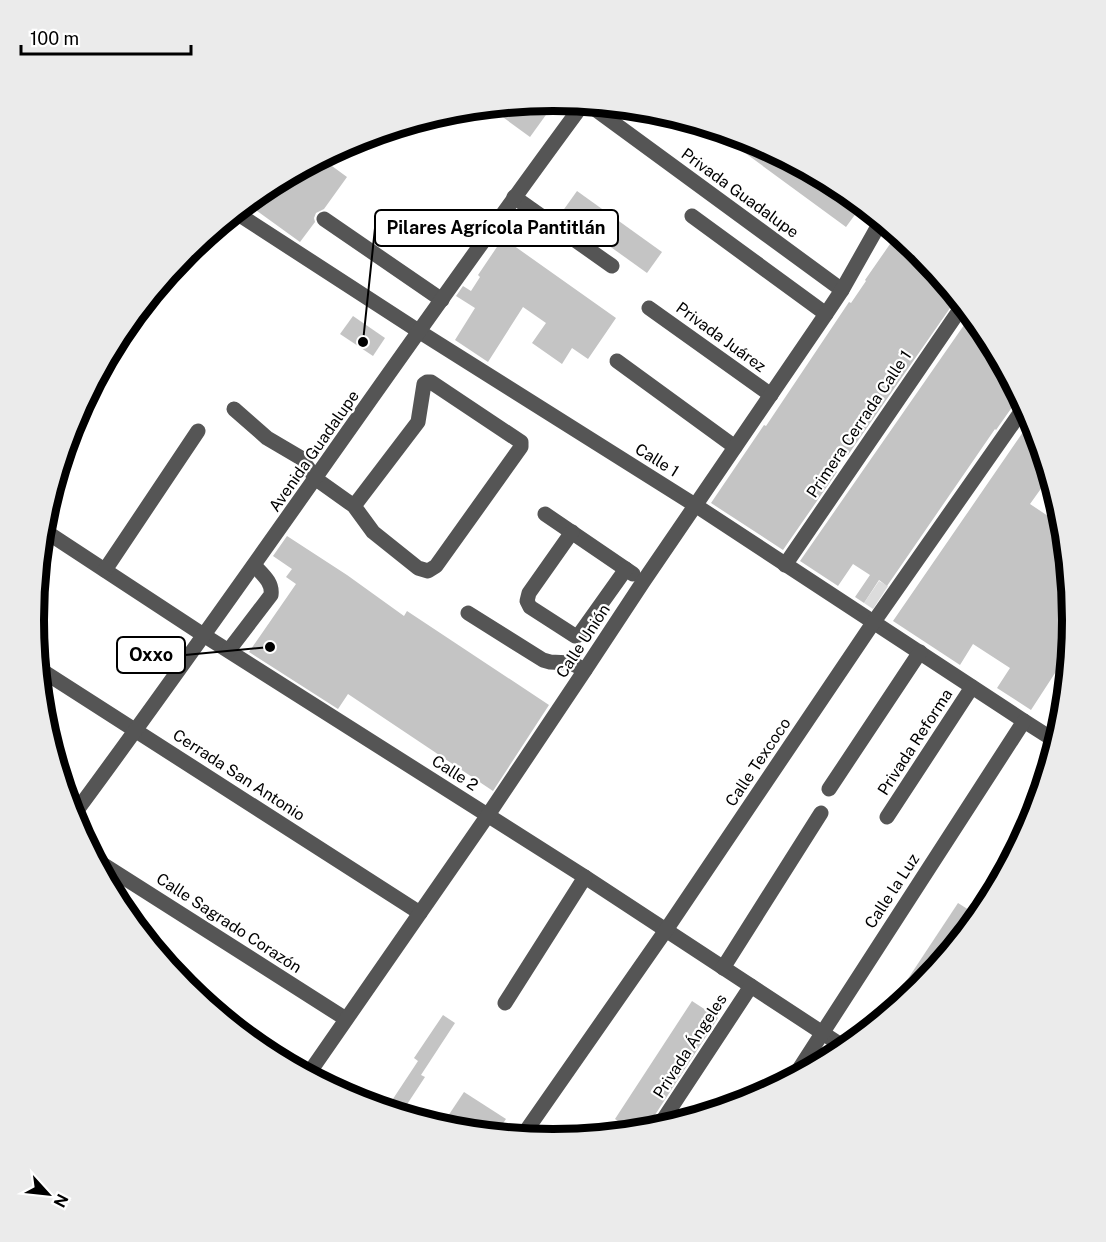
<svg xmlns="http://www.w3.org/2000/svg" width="1106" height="1242" font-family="'Public Sans',sans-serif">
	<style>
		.green { fill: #dcdcdc }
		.building { fill: #c4c4c4 }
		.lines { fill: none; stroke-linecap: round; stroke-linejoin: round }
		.minor { stroke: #555; stroke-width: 15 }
		.labels { text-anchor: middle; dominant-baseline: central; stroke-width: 4.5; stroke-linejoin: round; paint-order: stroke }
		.street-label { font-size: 16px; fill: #000; stroke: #fff }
		.rim { fill: none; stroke: #000; stroke-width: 8 }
		.leader { fill: none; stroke: #000; stroke-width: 2 }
		.callout-dot { fill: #000; stroke: #fff; stroke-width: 2 }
		.callout { fill: #fff; stroke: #000; stroke-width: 2 }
		.callout-label { font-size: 18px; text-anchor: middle; font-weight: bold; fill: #000 }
	</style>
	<rect width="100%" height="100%" fill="#fff"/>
	<polygon class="green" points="879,581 888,586 873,609 864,603"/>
	<g class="building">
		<polygon points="556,101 530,137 489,107 553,101"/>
		<polygon points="720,131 752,141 842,189 862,205 846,227 741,150 742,149 719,132"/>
		<polygon points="321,158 347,177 324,209 316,213 314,218 315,222 300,242 246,203 270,186 276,190 284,178"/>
		<polygon points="577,191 662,252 647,273 562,212"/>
		<polygon points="897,234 921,254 957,298 848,455 839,449 828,466 837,472 783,550 711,503 764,425 766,426 849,302 851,303 866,281 865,280"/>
		<polygon points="503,238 616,318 588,359 572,348 562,364 532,343 546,323 523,307 488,362 455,340 475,308 456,296 463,286 471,291 480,277 478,275"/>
		<polygon points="971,315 986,332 1020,396 996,430 995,429 887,586 879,580 864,603 855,597 870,575 853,564 838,586 800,561"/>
		<polygon points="353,316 385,338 373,356 340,334"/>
		<polygon points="1032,419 1050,476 1030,504 1054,520 1060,510 1063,520 1073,621 1070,650 1031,710 997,688 1010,668 973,644 960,665 893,621"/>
		<polygon points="287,536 347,575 404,616 407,611 549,705 493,791 348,694 338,709 249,652 296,584 286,577 292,569 273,556"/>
		<polygon points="958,903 980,917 920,989 884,1019 882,1018"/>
		<polygon points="692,1001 718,1018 651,1121 649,1126 651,1131 636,1133 615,1119"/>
		<polygon points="443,1015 455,1023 421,1075 425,1077 400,1115 385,1111 418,1061 414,1058"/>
		<polygon points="464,1092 506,1119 495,1135 451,1131 440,1128"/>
	</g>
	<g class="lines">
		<g class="minor">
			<polyline points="588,104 842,290"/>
			<polyline points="514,197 612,266"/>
			<polyline points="235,212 420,332 695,505 1024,721 1057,742"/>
			<polyline points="692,216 826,314"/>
			<polyline points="324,219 442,300"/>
			<polyline points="649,308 771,395"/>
			<polyline points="617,361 735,447"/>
			<polyline points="234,409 267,438 301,458 316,479 354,506 373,532 418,568 428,571 436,566 521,447 521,442 431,382 427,382 424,384 418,422 354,506"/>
			<polyline points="545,514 633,574"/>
			<polyline points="42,529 205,636 585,877 847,1049"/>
			<polyline points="572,532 529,593 527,601 530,607 575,636 579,635 626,569"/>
			<polyline points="785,565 963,305"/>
			<polyline points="105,570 198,431"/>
			<polyline points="468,613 543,660 550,662 571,663 585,670"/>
			<path d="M229,650L271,595C273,582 262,574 254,565"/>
			<polyline points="38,668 420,913"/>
			<polyline points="829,789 920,652"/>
			<path d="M72,817C246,582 409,339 583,104"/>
			<polyline points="887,817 972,687"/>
			<polyline points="93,858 346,1019"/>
			<polyline points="723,968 821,813"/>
			<polyline points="505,1003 585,877"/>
			<polyline points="307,1076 488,815 585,670 643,582 826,314 842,290 881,221"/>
			<polyline points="792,1080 1024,721"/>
			<polyline points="659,1126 751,986"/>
			<polyline points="521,1138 666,930 873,623 1025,406"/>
		</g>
	</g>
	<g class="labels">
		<g class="street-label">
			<text transform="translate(740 193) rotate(36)">Privada Guadalupe</text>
			<text transform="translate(721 337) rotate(36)">Privada Juárez</text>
			<text transform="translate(859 424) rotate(-56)">Primera Cerrada Calle 1</text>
			<text transform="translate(314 451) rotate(-55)">Avenida Guadalupe</text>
			<text transform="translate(657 460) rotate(32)">Calle 1</text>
			<text transform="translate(583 641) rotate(-57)">Calle Unión</text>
			<text transform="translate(915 742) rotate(-57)">Privada Reforma</text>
			<text transform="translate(758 762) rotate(-56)">Calle Texcoco</text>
			<text transform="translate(455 773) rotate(33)">Calle 2</text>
			<text transform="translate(239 775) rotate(33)">Cerrada San Antonio</text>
			<text transform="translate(892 891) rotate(-57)">Calle la Luz</text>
			<text transform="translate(229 923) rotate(33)">Calle Sagrado Corazón</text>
			<text transform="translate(690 1046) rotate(-57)">Privada Ángeles</text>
		</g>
	</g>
	<path d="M0 0H1106V1242H0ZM44 620a509 509 0 1 1 1018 0a509 509 0 1 1-1018 0Z" fill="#ebebeb" fill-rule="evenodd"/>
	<path class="rim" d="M44 620a509 509 0 1 1 1018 0a509 509 0 1 1-1018 0Z"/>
	<path class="leader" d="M363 342L375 228M270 647L185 655"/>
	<g class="callout-dot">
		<circle cx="363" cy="342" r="6"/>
		<circle cx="270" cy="647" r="6"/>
	</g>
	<g class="callout">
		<rect x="375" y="210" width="243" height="36" rx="6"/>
		<rect x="117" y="637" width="68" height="36" rx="6"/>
	</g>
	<g class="callout-label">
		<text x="496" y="234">Pilares Agrícola Pantitlán</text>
		<text x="151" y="661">Oxxo</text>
	</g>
	<g transform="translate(48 1194) rotate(117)" stroke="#ffffff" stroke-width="4.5" paint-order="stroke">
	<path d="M0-4.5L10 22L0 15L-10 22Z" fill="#000000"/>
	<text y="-9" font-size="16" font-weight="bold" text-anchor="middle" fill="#000000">N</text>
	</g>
	<path d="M21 45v9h170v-9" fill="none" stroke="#000000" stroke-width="3"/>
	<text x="30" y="45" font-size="18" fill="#000000" stroke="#ffffff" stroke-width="4.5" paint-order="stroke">100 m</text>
</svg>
